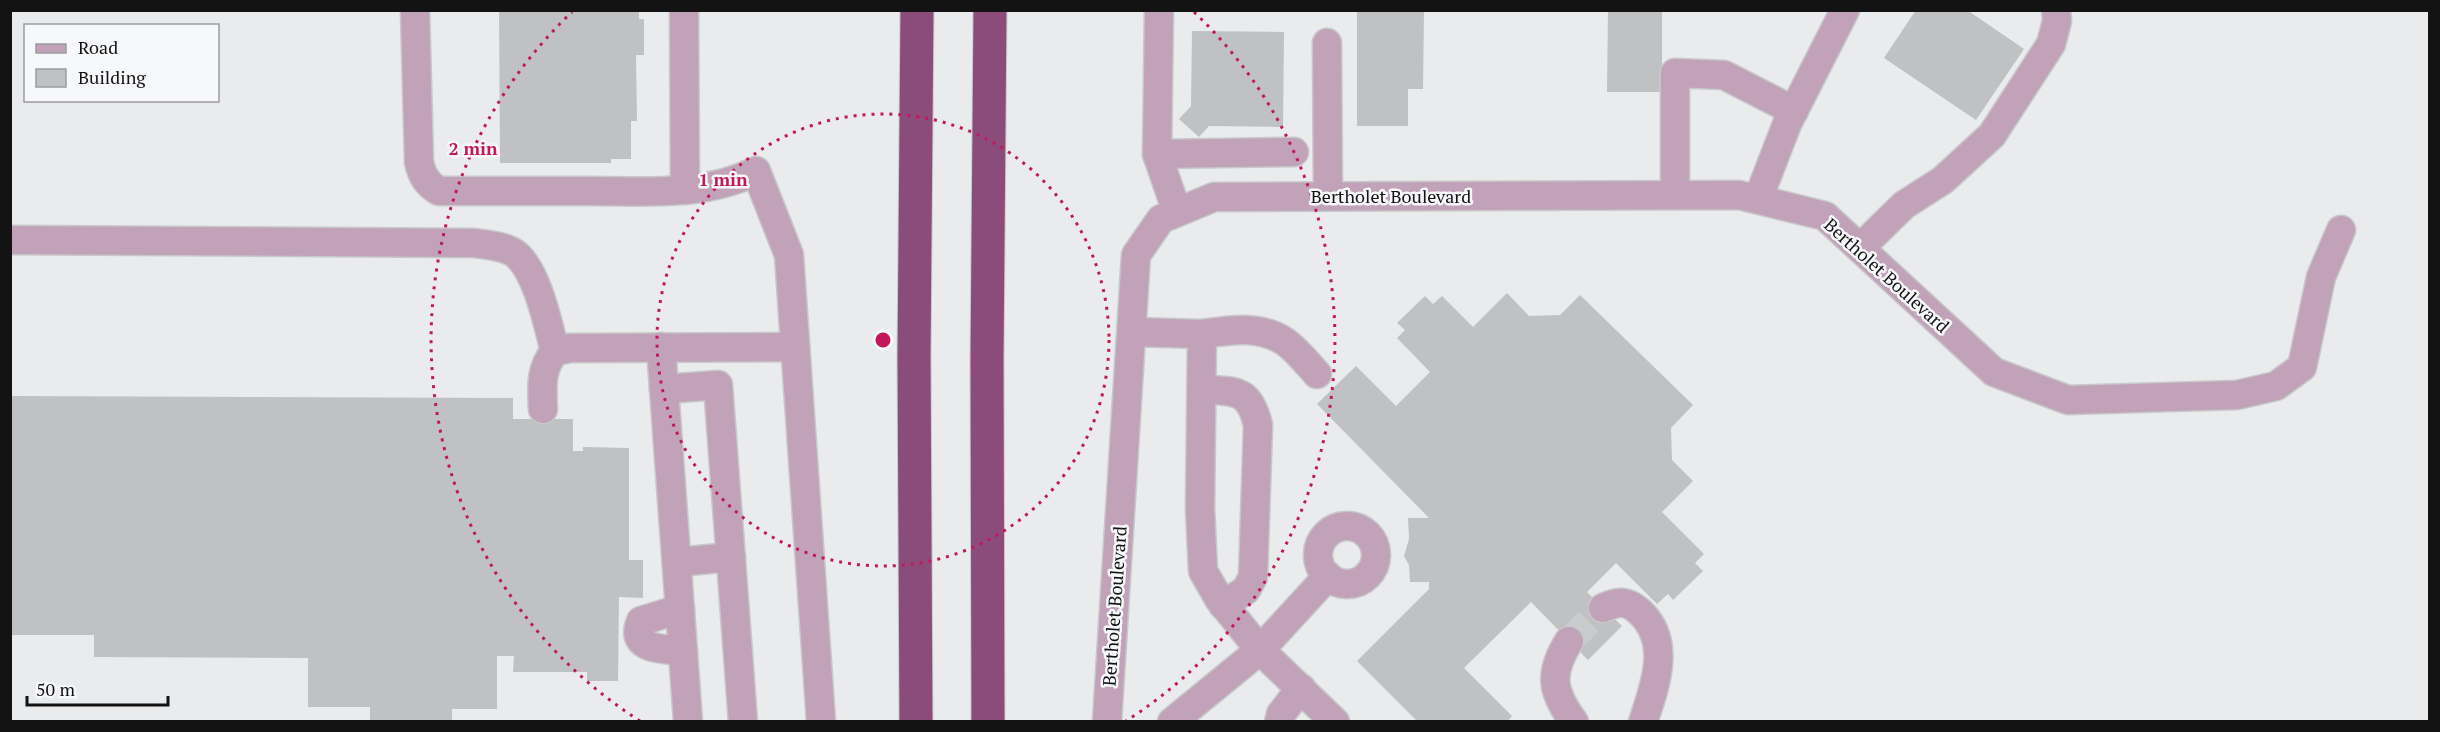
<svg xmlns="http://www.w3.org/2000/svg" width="2440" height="732" font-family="'PT Serif',serif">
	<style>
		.building { fill: #bfc1c2 }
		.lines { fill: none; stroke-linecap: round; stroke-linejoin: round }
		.minor-tunnel { stroke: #c9cbcc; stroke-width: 28; stroke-dasharray: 28 14; stroke-linecap: butt }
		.minor-casing { stroke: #c7c8c9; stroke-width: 31 }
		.highway-casing { stroke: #c7c8c9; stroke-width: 35 }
		.minor { stroke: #c1a2b8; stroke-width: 28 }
		.highway { stroke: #8b4c7c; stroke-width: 33 }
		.ring { fill: none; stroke: #c2185b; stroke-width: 3; stroke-dasharray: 3 6 }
		.labels { text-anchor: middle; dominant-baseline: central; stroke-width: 5; stroke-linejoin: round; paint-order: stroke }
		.street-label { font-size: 18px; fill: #131314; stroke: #f7f8fa }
		.centre { fill: #c2185b; stroke: #f7f8fa; stroke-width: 3 }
		.ring-label { font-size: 18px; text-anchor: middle; font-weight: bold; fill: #c2185b; stroke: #f7f8fa; stroke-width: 5; stroke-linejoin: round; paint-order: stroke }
	</style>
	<rect width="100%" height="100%" fill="#e9ebec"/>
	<g class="building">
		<polygon points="499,10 639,10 639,19 644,19 644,55 636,55 637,121 631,121 631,159 611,159 611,163 500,163"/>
		<polygon points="1357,10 1424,10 1423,89 1408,89 1408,126 1357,126"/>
		<polygon points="1608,10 1662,10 1662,92 1607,92"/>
		<polygon points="1916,10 1967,10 2024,49 1976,120 1884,58"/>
		<polygon points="1192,31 1284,32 1283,127 1209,126 1199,137 1179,119 1191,106"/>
		<polygon points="1507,293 1529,316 1560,315 1580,295 1693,405 1671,428 1672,460 1693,481 1662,512 1704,554 1695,563 1703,571 1673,600 1668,594 1657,604 1616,563 1587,592 1622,626 1588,660 1531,602 1464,668 1512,716 1507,722 1418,722 1357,661 1429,589 1429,582 1410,582 1409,565 1404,556 1409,539 1408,518 1429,518 1317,404 1356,366 1396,406 1430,372 1397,338 1405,330 1397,323 1425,296 1433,304 1442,296 1473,327"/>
		<polygon points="10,396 513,398 513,419 573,419 573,451 583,451 583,447 629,448 629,560 643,560 643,598 619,597 618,681 587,681 587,672 513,672 514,656 497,656 497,709 452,709 452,722 370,722 370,707 308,707 308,658 94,657 94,635 10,635"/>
	</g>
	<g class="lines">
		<polyline class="minor-tunnel" points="1569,641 1603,608"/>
		<g class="minor-casing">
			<g id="minor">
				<path d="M415,10L419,162C422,176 427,184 439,191C490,191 540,191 590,191C647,191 704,197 756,171L789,255L821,722"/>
				<polyline points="684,10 685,190"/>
				<polyline points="1159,10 1157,154 1177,212"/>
				<polyline points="1327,43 1328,196"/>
				<polyline points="1157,154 1294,152"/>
				<polyline points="1675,195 1675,73 1724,75 1794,111"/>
				<polyline points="1758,199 1787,124 1845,10"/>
				<path d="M10,240L474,243C487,245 508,246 518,256C538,275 548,325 555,351L570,348L795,347"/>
				<polyline points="1860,248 1904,205 1943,180 1992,135 2051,44 2057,21 2056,10"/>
				<polyline points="1132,332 1202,334 1200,508 1203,571 1219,599 1260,650 1328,576"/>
				<path d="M1202,334C1229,330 1259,325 1284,341C1296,349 1307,363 1317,374"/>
				<polyline points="661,347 688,722"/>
				<polyline points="664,389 718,385 743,722"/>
				<path d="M1202,389C1236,392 1249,388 1258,425L1253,577L1246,590L1223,605"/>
				<path d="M543,409C542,387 540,369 555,351"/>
				<circle cx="1347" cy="555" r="29"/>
				<polyline points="677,562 731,557"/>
				<path d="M1603,608C1619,601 1627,600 1640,612C1672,642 1655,686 1643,722"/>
				<path d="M680,609L641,621C628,650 663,649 683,651"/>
				<path d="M1569,641C1549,673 1551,691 1574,722"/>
				<polyline points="1107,722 1136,255 1161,219 1214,197 1739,195 1825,216 1994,372 2068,400 2237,395 2276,386 2302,367 2321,277 2341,230"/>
				<polyline points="1172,722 1260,650 1335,722"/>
				<polyline points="1279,722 1281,714 1301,688"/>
			</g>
		</g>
		<g class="highway-casing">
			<g id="highway">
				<polyline points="916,722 914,356 917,10"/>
				<polyline points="988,722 987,360 990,10"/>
			</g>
		</g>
		<use href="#minor" class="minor"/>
		<use href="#highway" class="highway"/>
	</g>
	<g class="ring">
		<circle cx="883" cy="340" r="226"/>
		<path d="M640 721A452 452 0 0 1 572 12M1194 12A452 452 0 0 1 1126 721"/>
	</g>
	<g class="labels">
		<g class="street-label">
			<text x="1391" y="196">Bertholet Boulevard</text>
			<text transform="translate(1887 275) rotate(42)">Bertholet Boulevard</text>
			<text transform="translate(1114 606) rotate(-86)">Bertholet Boulevard</text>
		</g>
	</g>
	<circle cx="883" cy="340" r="9" class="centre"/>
	<g class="ring-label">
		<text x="473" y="155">2 min</text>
		<text x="723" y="186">1 min</text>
	</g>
	<rect width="2440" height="732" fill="none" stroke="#131314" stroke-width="24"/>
	<rect x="24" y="24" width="195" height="78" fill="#f7f8fa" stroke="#9c9c9e" stroke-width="1.5"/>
	<rect x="36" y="44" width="30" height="9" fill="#c1a2b8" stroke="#9c9c9e" stroke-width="1.5"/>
	<text x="78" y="54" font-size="18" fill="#131314">Road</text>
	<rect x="36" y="69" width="30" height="18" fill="#bfc1c2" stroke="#9c9c9e" stroke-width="1.5"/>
	<text x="78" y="84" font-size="18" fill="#131314">Building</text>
	<path d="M27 696v9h141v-9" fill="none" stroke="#131314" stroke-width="3"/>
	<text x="36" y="696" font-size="18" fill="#131314" stroke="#f7f8fa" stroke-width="4.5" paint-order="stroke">50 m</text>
</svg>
